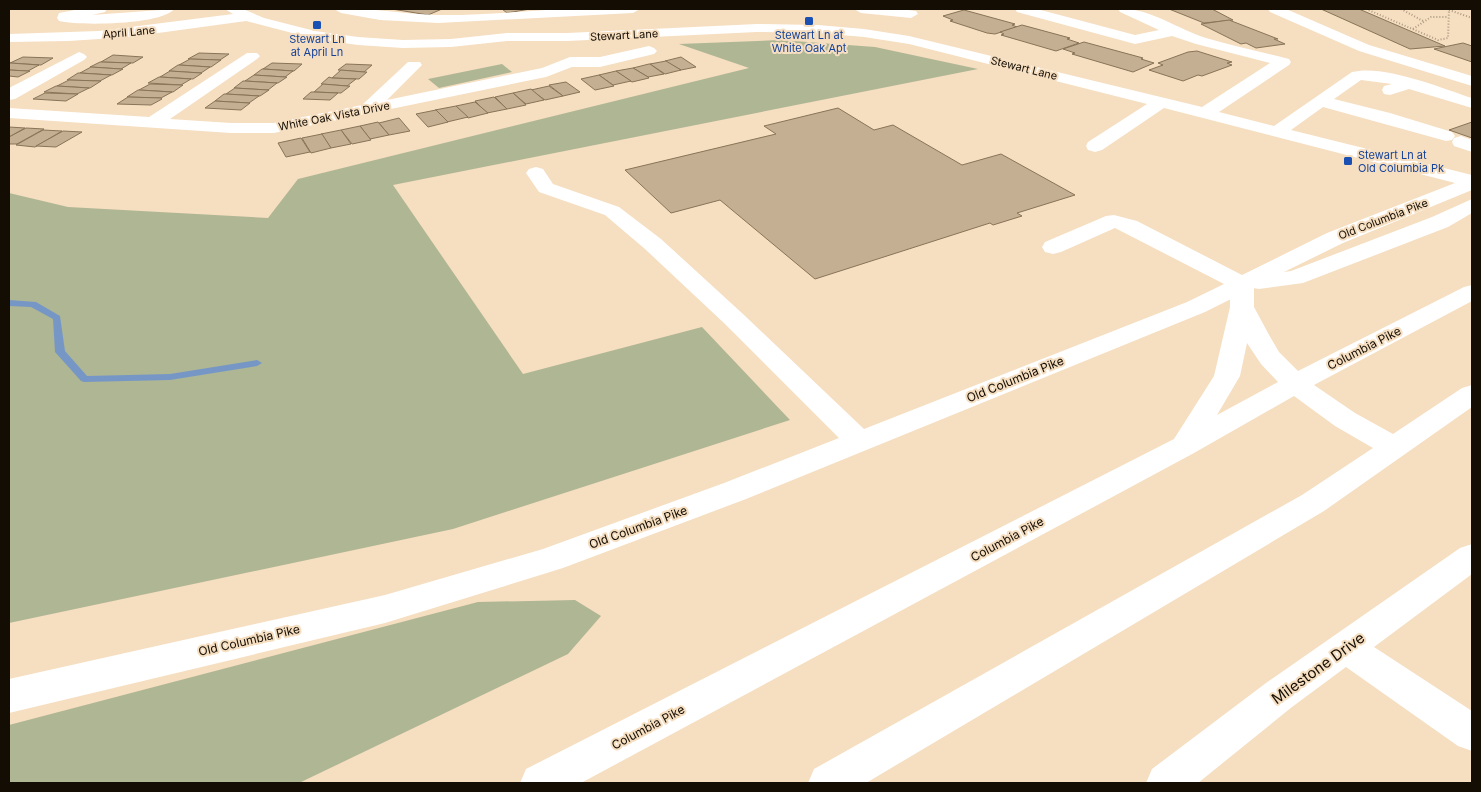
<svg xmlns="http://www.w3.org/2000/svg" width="1481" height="792" font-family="Inter,sans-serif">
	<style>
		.green { fill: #afb694 }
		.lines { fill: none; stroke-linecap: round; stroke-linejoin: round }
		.stream { fill: #7697c5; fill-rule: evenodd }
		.building { fill: #c5af92; stroke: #887458 }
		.path { stroke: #ad9b83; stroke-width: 2; stroke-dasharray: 1 2; stroke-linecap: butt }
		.minor { fill: #fff; fill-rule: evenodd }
		.highway { fill: #fff; fill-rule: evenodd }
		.transit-dot { fill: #1a4fb4; stroke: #f6dec0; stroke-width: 2 }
		.labels { text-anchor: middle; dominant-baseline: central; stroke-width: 4; stroke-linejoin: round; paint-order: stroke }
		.far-street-label { font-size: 11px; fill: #140d04; stroke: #f6dec0 }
		.far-transit-label { font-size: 11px; fill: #164399; stroke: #f6dec0 }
		.street-label { font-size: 12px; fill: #140d04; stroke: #f6dec0 }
		.near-street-label { font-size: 15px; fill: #140d04; stroke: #f6dec0 }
	</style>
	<rect width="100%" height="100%" fill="#f6dec0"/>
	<g class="green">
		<polygon points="780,40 875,47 978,69 393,185 523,374 702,327 790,420 453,529 9,623 9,193 68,207 268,218 298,179 749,68 679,44"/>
		<polygon points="502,64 512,72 439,88 428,79"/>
		<polygon points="575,600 601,616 568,654 299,783 9,783 9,725 478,602"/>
	</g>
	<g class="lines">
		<polygon class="stream" points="9,300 36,302 60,316 65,351 87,376 170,374 257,360 262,363 257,366 170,380 84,382 81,381 55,352 53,319 31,307 9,306"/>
	</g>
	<g class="building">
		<polygon points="392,9 442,9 428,15"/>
		<polygon points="502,9 530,9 507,13"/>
		<polygon points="1169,9 1212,9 1233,20 1204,23"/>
		<polygon points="1321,9 1359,9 1445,46 1410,49"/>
		<polygon points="964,10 1015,24 1012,25 1017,27 995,34 987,33 950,21 953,20 943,16"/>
		<polygon points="1229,20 1278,39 1274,39 1285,44 1256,48 1246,43 1241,44 1201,24"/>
		<polygon points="1022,25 1070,38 1067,39 1079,43 1056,51 1001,35 1004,34 1000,32"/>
		<polygon points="1084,42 1143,58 1141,59 1154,63 1133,72 1072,54 1075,53 1063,49"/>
		<polygon points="1463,43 1472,46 1472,62 1434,49"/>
		<polygon points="1197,51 1232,62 1227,63 1232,65 1202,76 1198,75 1183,81 1149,70 1163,65 1158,63 1188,52"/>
		<polygon points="199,53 229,54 220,60 188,59"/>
		<polygon points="113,55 143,57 133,63 101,62"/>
		<polygon points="23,57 53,58 41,65 10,63"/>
		<polygon points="681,57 696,67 681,70 665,61"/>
		<polygon points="190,59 220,60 221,60 211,67 179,65"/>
		<polygon points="666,61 681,70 665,74 650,64"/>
		<polygon points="100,62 101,62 131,63 121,69 90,67"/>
		<polygon points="9,63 10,63 39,65 28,71 9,70"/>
		<polygon points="272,63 302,64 294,71 263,69"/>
		<polygon points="346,64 372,65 364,72 338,70"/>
		<polygon points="649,64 650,64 664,74 648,77 633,68"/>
		<polygon points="178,65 179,65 210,67 201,73 169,71"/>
		<polygon points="91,67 121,69 123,69 112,75 80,73"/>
		<polygon points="633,68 648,77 649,78 632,82 616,71"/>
		<polygon points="262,69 263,69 293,71 285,77 254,75"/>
		<polygon points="9,70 28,71 30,71 18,77 9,76"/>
		<polygon points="341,70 364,72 367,72 359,79 332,78"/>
		<polygon points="170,71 201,73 202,73 193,79 160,77"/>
		<polygon points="616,71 631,81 613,85 599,75"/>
		<polygon points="78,73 80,73 111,75 100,81 67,80"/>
		<polygon points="254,75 285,77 287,77 278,83 245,81"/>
		<polygon points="599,75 614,86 595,90 581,79"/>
		<polygon points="159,77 160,77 191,79 181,85 148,83"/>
		<polygon points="329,77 332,78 356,79 347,86 321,84"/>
		<polygon points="69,80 100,81 101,81 90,88 57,86"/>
		<polygon points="243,81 245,81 277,83 268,90 234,88"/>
		<polygon points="566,82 580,92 563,96 549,85"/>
		<polygon points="150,84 181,85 183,85 173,92 139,90"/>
		<polygon points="323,84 347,86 350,86 341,93 314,92"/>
		<polygon points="56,86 57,86 89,88 77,94 44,92"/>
		<polygon points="549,86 563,96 545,100 531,90"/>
		<polygon points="235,88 268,90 269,90 260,96 226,94"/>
		<polygon points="531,89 544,100 526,104 513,93"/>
		<polygon points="138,90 139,90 172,92 161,98 127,97"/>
		<polygon points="311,92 314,92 338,93 330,100 303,99"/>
		<polygon points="45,93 77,94 78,94 66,101 33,99"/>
		<polygon points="513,93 526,105 507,109 495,97"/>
		<polygon points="224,94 226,94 259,96 249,103 215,101"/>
		<polygon points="128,97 161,98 162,99 151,105 117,104"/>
		<polygon points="494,97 507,109 487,113 475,101"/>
		<polygon points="215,101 249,103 250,103 241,110 205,108"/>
		<polygon points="475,102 488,113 468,118 456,106"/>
		<polygon points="456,106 468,117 447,122 435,110"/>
		<polygon points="838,108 874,130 893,125 962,165 1001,154 1075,195 1017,213 1022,216 993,225 990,223 815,279 720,200 671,213 625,170 776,134 764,126"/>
		<polygon points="436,110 448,122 428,127 416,114"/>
		<polygon points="399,118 410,131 389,135 379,123"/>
		<polygon points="378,122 389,135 370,139 360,126"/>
		<polygon points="1472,122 1472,138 1449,130"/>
		<polygon points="360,126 371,140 352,144 341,130"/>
		<polygon points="9,127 25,128 9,137"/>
		<polygon points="26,128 44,129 17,144 9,144 9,137"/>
		<polygon points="43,130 62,131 35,147 16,145"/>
		<polygon points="341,130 351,144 331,148 321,134"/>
		<polygon points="63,131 82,132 56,147 36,146"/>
		<polygon points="322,134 331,148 311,153 302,138"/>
		<polygon points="301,138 310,152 286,157 278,143"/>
	</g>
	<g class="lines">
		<g class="path">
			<polyline points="1366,9 1438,40 1448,38 1449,9"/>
			<polyline points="1401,9 1423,21"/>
			<polyline points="1449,10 1472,18"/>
			<polyline points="1413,29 1431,17 1448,17"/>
		</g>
		<g class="minor">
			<path d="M80,9H107L105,12L92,15L174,9C162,25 78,26 59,21L57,18L59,13Z"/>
			<path d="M225,9H243L264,18L315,31L358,37L403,40L451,39L507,33H567L757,24L818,25L864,29L909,36L1202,107L1270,63L1196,44L1172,36L1135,44L1017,12L1015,9H1037L1135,35L1159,30L1120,12L1118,9C1148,7 1177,29 1206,38C1233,46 1261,52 1289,59L1291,62L1289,65L1219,112L1274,126L1352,72C1383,64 1442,88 1472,98V108L1409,89L1390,95L1384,94L1382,90L1384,86L1392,84L1361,80L1334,99L1390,113L1452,132L1455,136L1452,140L1446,141L1323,107L1291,130L1472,175V190L1343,243L1284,272L1291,271L1432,217L1472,199V213L1448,227L1303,283L1259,289L1253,288L1205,312L746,499L563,568L385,623L9,713V679L385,595L543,549L724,483L839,438L725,324L645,249L605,215L539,192L526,173L529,169L536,167L543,169L553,184L619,207L661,239L743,314L864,429L1187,302L1224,284L1115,228L1061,252L1053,254L1045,252L1042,247L1045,242L1106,216L1114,215L1137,221L1242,275L1327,233L1455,183L1164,108L1102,150L1095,152L1088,150L1086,146L1088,142L1147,104L909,44L864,37L818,33L757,32L567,41H507L451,47L403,48L358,45L315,39L246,21L129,37L69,41L9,42V34L99,31L233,14Z"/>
			<path d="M334,9C368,7 403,14 437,15C505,16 572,4 640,9L633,13L438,23L380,20L341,13Z"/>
			<polygon points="854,9 900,9 916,11 918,14 911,18 861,13"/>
			<polygon points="1268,9 1286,9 1369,45 1472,76 1472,86 1359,51 1270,12"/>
			<polygon points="649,46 654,48 657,51 654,54 600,67 572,67 546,77 274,133 231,133 9,118 9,108 149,117 247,53 257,53 260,56 257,59 170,119 231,123 274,123 362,105 408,62 420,62 422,65 387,100 542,68 570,57 600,57"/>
			<polygon points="79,52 84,54 87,57 84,60 15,99 9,100 9,88"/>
			<polygon points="1461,136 1472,140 1472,152 1454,146 1452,142 1454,138"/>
			<polygon points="1472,544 1472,574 1374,647 1472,711 1472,751 1458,746 1346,667 1292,707 1198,783 1146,783 1152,769 1266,683 1460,548"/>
		</g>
		<path class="highway" d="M1242,277L1250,279L1254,284V307L1268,333L1279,352L1298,371L1464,287L1472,285V301L1314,385L1355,413L1393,434L1462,388L1472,385V407L1324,511L866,783H808L814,769L1302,495L1373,448L1335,426L1294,396L1194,453L581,783H520L526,769L1174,439L1214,376L1230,307V284L1234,279ZM1247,343L1261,364L1278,382L1217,415L1240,376Z"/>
	</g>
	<g class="transit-dot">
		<rect x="804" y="16" width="10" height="10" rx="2.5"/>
		<rect x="312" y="20" width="10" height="10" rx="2.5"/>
		<rect x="1343" y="156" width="10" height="10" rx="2.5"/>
	</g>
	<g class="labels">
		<g class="far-street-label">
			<text transform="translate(129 32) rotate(-5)">April Lane</text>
			<text transform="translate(624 35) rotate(-3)">Stewart Lane</text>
			<text transform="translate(1024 68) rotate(14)">Stewart Lane</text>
			<text transform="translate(334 116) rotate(-11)">White Oak Vista Drive</text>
			<text transform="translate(1383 219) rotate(-21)">Old Columbia Pike</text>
		</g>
		<g class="far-transit-label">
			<text x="809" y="35">Stewart Ln at<tspan x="809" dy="13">White Oak Apt</tspan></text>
			<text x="317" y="39">Stewart Ln<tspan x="317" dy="13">at April Ln</tspan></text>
			<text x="1358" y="155" text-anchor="start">Stewart Ln at<tspan x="1358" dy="13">Old Columbia Pk</tspan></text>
		</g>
		<g class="street-label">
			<text transform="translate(1364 348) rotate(-27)">Columbia Pike</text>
			<text transform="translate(1015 379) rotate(-22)">Old Columbia Pike</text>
			<text transform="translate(638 527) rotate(-20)">Old Columbia Pike</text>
			<text transform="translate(1007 539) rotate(-28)">Columbia Pike</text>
			<text transform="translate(249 640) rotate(-13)">Old Columbia Pike</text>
			<text transform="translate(648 727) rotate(-28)">Columbia Pike</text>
		</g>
		<g class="near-street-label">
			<text transform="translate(1318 668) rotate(-36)">Milestone Drive</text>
		</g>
	</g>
	<rect width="1481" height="792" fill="none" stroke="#140d04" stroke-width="20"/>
</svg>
